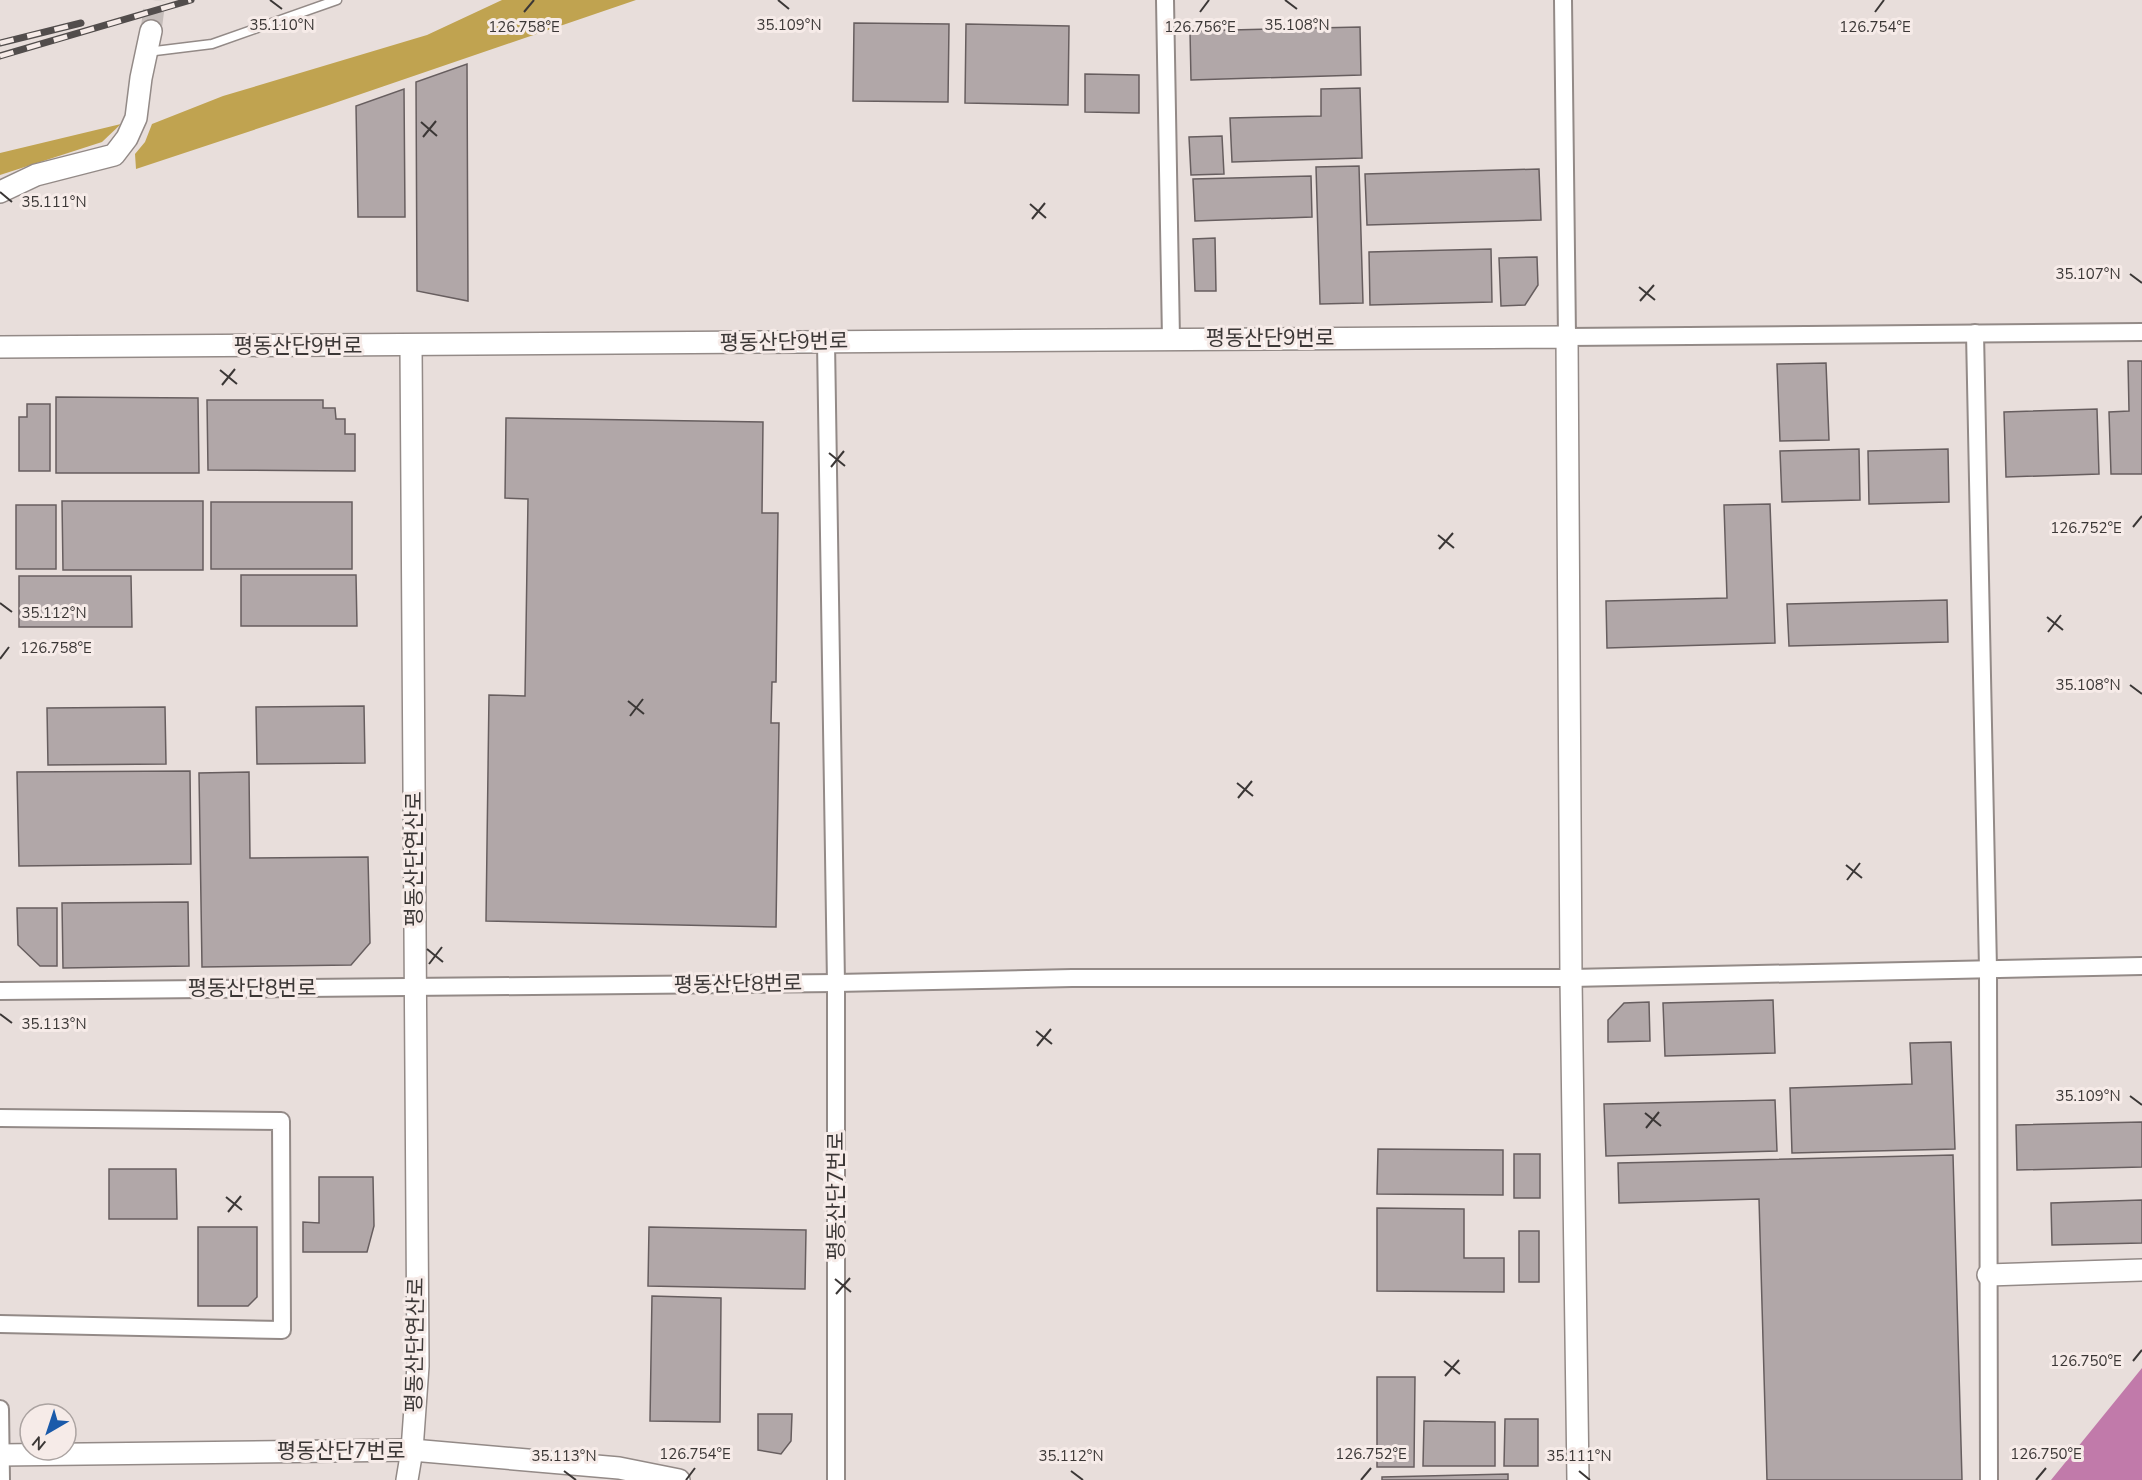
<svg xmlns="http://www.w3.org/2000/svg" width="2142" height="1480" font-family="'Nunito Sans','Noto Sans KR',sans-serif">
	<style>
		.forest { fill: #c0a350 }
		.water { fill: #c17aaa }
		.building { fill: #b1a7a8; stroke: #675e5f; stroke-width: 1.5 }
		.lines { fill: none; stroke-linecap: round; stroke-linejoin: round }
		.tertiary-tunnel { stroke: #c5bdba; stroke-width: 21; stroke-dasharray: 21 10; stroke-linecap: butt }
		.service-casing { stroke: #938a87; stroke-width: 11 }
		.minor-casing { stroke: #938a87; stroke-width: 20 }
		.tertiary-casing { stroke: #938a87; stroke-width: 24 }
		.service { stroke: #fff; stroke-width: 8 }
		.minor { stroke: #fff; stroke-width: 16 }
		.tertiary { stroke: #fff; stroke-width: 21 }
		.rail-casing { stroke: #524d4c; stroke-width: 7 }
		.rail { stroke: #f6ebe8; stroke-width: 4.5; stroke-dasharray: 14; stroke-linecap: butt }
		.ticks { fill: none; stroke: #3b3736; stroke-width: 2 }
		.labels { text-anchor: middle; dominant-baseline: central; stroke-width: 6; stroke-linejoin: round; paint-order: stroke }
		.street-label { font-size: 21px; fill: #3b3736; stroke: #f6ebe8 }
		.ticks-label { font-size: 15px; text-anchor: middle; fill: #3b3736; stroke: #f6ebe8; stroke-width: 6; stroke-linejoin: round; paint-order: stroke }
	</style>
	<rect width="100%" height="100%" fill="#e8dedb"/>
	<g class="forest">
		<polygon points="502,0 636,0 326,106 136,169 135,154 145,142 152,124 223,96 427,35"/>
		<polygon points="121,124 102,142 0,175 0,153"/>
	</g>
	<polygon class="water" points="2142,1368 2142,1480 2051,1480"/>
	<g class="building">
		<polygon points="854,23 949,24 948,102 853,101"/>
		<polygon points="966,24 1069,26 1068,105 965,103"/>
		<polygon points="1360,27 1361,75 1191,80 1190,31"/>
		<polygon points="467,64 468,301 417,291 416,82"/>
		<polygon points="1085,74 1139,75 1139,113 1085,112"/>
		<polygon points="1360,88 1362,158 1232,162 1230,118 1321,116 1321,89"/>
		<polygon points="404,89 405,217 358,217 356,106"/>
		<polygon points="1222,136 1224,174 1191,175 1189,137"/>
		<polygon points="1359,166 1363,303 1320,304 1316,167"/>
		<polygon points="1539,169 1541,220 1367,225 1365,174"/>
		<polygon points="1311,176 1312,217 1195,221 1193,179"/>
		<polygon points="1215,238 1216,291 1195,291 1193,239"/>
		<polygon points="1491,249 1492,302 1370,305 1369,252"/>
		<polygon points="1537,257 1538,285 1525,305 1501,306 1499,258"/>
		<polygon points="2128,361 2142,361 2142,474 2111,474 2109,412 2129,411"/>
		<polygon points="1826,363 1829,440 1780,441 1777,364"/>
		<polygon points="56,397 198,398 199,473 56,473"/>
		<polygon points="207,400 323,400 323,408 335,408 336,419 345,419 345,434 355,434 355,471 208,470"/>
		<polygon points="27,404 50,404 50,471 19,471 19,417 27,417"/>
		<polygon points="2097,409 2099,474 2006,477 2004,412"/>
		<polygon points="506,418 763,422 762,513 778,513 776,682 772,682 771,723 779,723 776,927 486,921 489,695 525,696 528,499 505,498"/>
		<polygon points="1859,449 1860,500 1782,502 1780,451"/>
		<polygon points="1948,449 1949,502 1869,504 1868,451"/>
		<polygon points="62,501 203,501 203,570 63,570"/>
		<rect x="211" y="502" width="141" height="67"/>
		<polygon points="1770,504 1775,643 1607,648 1606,601 1727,598 1724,505"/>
		<rect x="16" y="505" width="40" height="64"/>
		<polygon points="241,575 356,575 357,626 241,626"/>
		<polygon points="19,576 131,576 132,627 19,627"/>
		<polygon points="1947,600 1948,642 1789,646 1787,604"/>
		<polygon points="364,706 365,763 257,764 256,707"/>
		<polygon points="165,707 166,764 48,765 47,708"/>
		<polygon points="190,771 191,864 19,866 17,772"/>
		<polygon points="249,772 250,858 368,857 370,943 351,965 202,967 199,773"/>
		<polygon points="188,902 189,966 63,968 62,903"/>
		<polygon points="17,908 57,908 57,966 40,966 18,945"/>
		<polygon points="1773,1000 1775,1053 1665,1056 1663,1003"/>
		<polygon points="1649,1002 1650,1041 1608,1042 1608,1020 1624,1003"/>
		<polygon points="1951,1042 1955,1149 1792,1153 1790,1088 1912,1084 1910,1043"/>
		<polygon points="1775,1100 1777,1151 1606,1156 1604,1104"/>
		<polygon points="2142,1122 2142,1167 2017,1170 2016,1125"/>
		<polygon points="1378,1149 1503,1150 1503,1195 1377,1194"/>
		<rect x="1514" y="1154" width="26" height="44"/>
		<polygon points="1953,1155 1962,1480 1767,1480 1759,1199 1619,1203 1618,1163"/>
		<polygon points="109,1169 176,1169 177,1219 109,1219"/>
		<polygon points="319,1177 373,1177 374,1226 367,1252 303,1252 303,1222 319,1223"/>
		<polygon points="2142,1200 2142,1243 2052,1245 2051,1203"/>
		<polygon points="1377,1208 1464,1209 1464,1258 1504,1258 1504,1292 1377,1291"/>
		<polygon points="198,1227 257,1227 257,1297 248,1306 198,1306"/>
		<polygon points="649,1227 806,1230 805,1289 648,1286"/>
		<rect x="1519" y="1231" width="20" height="51"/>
		<polygon points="652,1296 721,1298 720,1422 650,1421"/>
		<polygon points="1377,1377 1415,1377 1414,1467 1377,1467"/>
		<polygon points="758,1414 792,1414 791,1441 781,1454 758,1450"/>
		<polygon points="1505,1419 1538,1419 1538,1466 1504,1466"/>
		<polygon points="1424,1421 1495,1422 1495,1466 1423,1466"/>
		<polygon points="1508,1474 1508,1480 1382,1480 1382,1477"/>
	</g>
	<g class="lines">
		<polyline class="tertiary-tunnel" points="151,31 155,0"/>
		<g class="service-casing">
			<polyline id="service" points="147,52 212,44 337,0"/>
		</g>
		<g class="minor-casing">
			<g id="minor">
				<polyline points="1165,0 1171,339"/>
				<polyline points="1563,0 1567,337 2142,332"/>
				<polyline points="1975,333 1988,969 1989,1480"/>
				<polyline points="826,342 836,983 836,1480"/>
				<polyline points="0,991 836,983 1072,978 1571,978 2142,966"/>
				<polyline points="0,1118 281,1121 282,1330 0,1324"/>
				<polyline points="0,1409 1,1480"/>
			</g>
		</g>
		<g class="tertiary-casing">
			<g id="tertiary">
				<polyline points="0,192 36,175 114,155 127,138 136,118 141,78 151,31"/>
				<polyline points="0,347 1567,337 1571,978 1578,1480"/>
				<polyline points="1988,1275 2142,1270"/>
				<polyline points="0,1455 412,1450 619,1468 679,1480"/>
				<polyline points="407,1480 412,1450 418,1366 411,346"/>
			</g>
		</g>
		<use href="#service" class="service"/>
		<use href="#minor" class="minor"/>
		<use href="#tertiary" class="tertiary"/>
		<g class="rail-casing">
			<g id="rail">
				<polyline points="0,43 81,23"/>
				<polyline points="0,56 191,0"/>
			</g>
		</g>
		<use href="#rail" class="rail"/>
	</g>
	<path class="ticks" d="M270,0L282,9M778,0L789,9M1285,0L1297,9M524,12L534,0M1200,12L1209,0M1875,12L1884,0M421,122L437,136M423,137L436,121M0,192L12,202M1030,204L1046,218M1032,219L1045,203M2130,274L2142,283M1639,287L1655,300M1640,301L1654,285M220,370L237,384M222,385L235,369M829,453L845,466M831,467L844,451M2133,527L2142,516M1438,535L1454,548M1439,549L1453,533M0,603L12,612M2047,617L2063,630M2048,632L2061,615M0,659L9,647M2130,685L2142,694M628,701L644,714M630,716L643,699M1237,783L1253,796M1238,798L1252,781M1846,865L1862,878M1847,880L1860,863M427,949L443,962M429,964L442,947M0,1014L12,1023M1036,1031L1052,1044M1037,1046L1051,1029M2130,1096L2142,1105M1645,1113L1661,1126M1646,1128L1659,1112M226,1197L242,1210M228,1212L241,1196M835,1279L851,1292M836,1294L850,1278M1444,1361L1460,1374M2133,1361L2142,1350M1445,1376L1459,1360M564,1471L576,1480M1071,1471L1083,1480M1579,1471L1590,1480M686,1480L695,1468M1361,1480L1371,1468M2036,1480L2046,1468"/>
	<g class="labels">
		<g class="street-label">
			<text x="1270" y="338">평동산단9번로</text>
			<text transform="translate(784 342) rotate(-1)">평동산단9번로</text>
			<text x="298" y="346">평동산단9번로</text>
			<text transform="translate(414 859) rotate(-90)">평동산단연산로</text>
			<text transform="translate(738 984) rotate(-1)">평동산단8번로</text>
			<text x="252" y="988">평동산단8번로</text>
			<text transform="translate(836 1196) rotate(-90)">평동산단7번로</text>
			<text transform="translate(415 1345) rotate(-89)">평동산단연산로</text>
			<text x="341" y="1451">평동산단7번로</text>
		</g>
	</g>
	<g class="ticks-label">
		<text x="282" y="30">35.110°N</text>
		<text x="789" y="30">35.109°N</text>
		<text x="1297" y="30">35.108°N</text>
		<text x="524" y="32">126.758°E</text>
		<text x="1200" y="32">126.756°E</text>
		<text x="1875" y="32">126.754°E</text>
		<text x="54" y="207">35.111°N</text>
		<text x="2088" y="279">35.107°N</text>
		<text x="2086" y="533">126.752°E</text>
		<text x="54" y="618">35.112°N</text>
		<text x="56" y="653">126.758°E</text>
		<text x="2088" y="690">35.108°N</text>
		<text x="54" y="1029">35.113°N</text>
		<text x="2088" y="1101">35.109°N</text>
		<text x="2086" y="1366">126.750°E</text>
		<text x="695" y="1459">126.754°E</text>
		<text x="1371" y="1459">126.752°E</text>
		<text x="2046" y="1459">126.750°E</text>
		<text x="564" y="1461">35.113°N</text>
		<text x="1071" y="1461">35.112°N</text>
		<text x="1579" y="1461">35.111°N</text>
	</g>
	<g transform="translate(48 1432) rotate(219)"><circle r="28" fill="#f6ebe8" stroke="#aba3a1" stroke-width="1.5"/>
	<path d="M0-4.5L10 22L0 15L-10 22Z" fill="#1a5aaa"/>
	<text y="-9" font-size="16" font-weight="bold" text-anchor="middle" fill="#3b3736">N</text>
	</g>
</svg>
